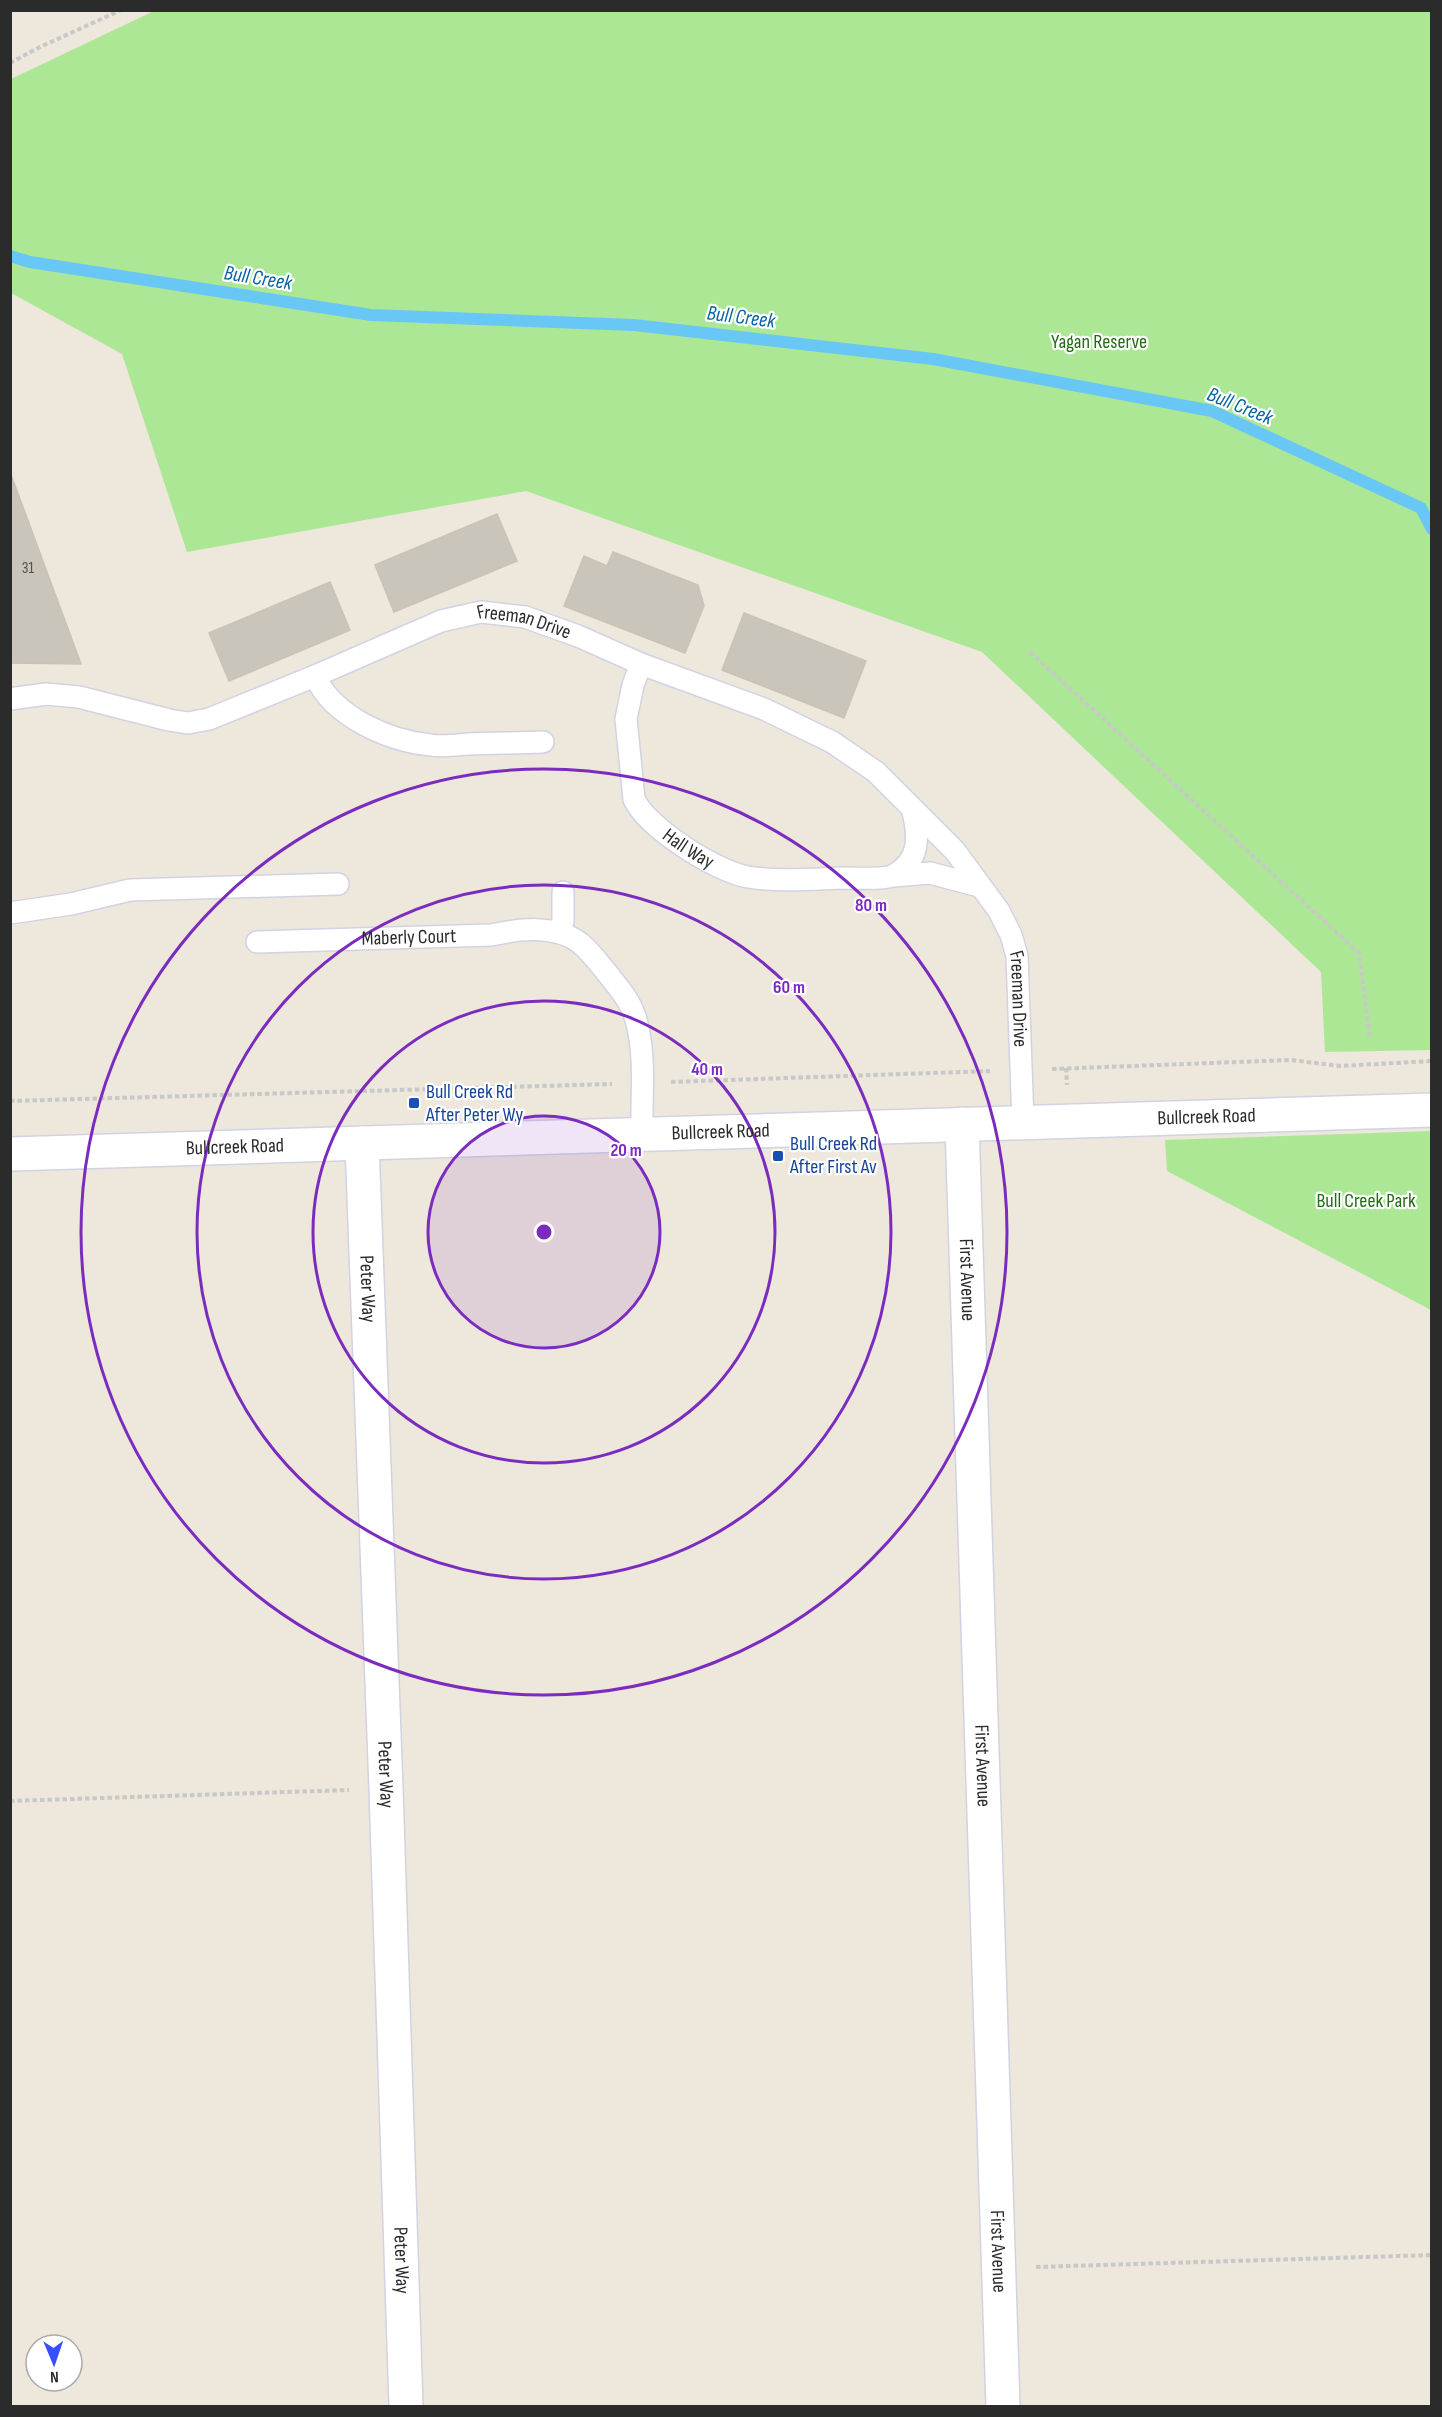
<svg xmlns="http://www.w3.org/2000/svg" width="1442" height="2417" font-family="'Sofia Sans Condensed',sans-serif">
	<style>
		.green { fill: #ace795 }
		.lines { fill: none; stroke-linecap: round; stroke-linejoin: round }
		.stream { stroke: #69c7f5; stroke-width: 12 }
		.building { fill: #c9c5ba; stroke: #c9c3b5; stroke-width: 1.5 }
		.service-casing { stroke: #d1d3e4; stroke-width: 24 }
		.minor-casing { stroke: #d1d3e4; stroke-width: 36 }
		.tertiary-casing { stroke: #d1d3e4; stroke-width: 36 }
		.path { stroke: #c8c8c8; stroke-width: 4; stroke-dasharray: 4.5 3; stroke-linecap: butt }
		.service { stroke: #fff; stroke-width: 21 }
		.minor { stroke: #fff; stroke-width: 33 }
		.tertiary { stroke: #fff; stroke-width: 33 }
		.ring { fill: none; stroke: #7b2cbf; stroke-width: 3 }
		.transit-dot { fill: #1a4fb4; stroke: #fff; stroke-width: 2 }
		.labels { text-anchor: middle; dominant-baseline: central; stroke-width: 4.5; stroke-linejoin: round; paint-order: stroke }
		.number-label { font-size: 16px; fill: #52524f }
		.park-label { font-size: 20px; fill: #226c16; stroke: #fff }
		.street-label { font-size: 20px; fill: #2b2b2b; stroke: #fff }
		.transit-label { font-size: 20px; fill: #164399; stroke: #fff; text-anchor: start }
		.water-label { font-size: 21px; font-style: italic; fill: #0663a3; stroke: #fff }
		.centre { fill: #7b2cbf; stroke: #fff; stroke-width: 3 }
		.ring-label { font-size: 18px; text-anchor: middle; font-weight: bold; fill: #7b2cbf; stroke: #fff; stroke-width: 4.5; stroke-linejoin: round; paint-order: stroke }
	</style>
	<rect width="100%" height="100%" fill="#ede7dc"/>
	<g class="green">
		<polygon points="154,11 1431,11 1431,1050 1325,1052 1321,972 982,652 526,491 187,552 122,354 11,293 11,79"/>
		<polygon points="1431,1131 1431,1310 1167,1171 1165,1140"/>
	</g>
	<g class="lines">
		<polyline class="stream" points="10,256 30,262 371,315 634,325 933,359 1212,411 1421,508 1432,529"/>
	</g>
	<g class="building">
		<polygon points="10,472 81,664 10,663"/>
		<polygon points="497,514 517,561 394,612 375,565"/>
		<polygon points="613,552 698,585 704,606 685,653 564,606 584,556 607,566"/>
		<polygon points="330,582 350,630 229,681 209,633"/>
		<polygon points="744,613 866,661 844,718 722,670"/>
	</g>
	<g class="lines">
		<g class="service-casing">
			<g id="service">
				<path id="s1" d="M641,664L633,685L626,719L634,799C647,828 717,872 748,877C780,882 812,879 844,878C855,878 886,880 894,875C920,861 919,836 913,812"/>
				<path d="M315,676C333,717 389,741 431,745C443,747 456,745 468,744C493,743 518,743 543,742"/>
				<path id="s2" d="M10,699L46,694L79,697L169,720L188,723L209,719L315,676L441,621L481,612L525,617L578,636L641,664L764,709L832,742L876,772L955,851L999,911L1011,935L1017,956L1023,1122"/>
				<polyline points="893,876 930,873 979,886"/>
				<polyline points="10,913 71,904 130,890 338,884"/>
				<polyline points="560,933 563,921 563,892"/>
				<path id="s3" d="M257,942L491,935C519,929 555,924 580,943C590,951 599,963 607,973C620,989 633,1004 637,1024C646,1059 641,1099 642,1134"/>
			</g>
		</g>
		<g class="minor-casing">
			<g id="minor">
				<path id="s4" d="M962,1124L1003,2406"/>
				<path id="s5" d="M362,1143L386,1789L406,2406"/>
			</g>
		</g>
		<g class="tertiary-casing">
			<g id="tertiary">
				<path id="s6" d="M10,1154L1432,1110"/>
			</g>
		</g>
		<g class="path">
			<polyline points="10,63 40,47 121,10"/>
			<polyline points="1030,652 1359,953 1370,1039"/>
			<polyline points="1066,1068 1067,1085"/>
			<polyline points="1052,1069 1291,1060 1340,1066 1432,1061"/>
			<polyline points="671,1082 990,1071"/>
			<polyline points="10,1101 612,1084"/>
			<polyline points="10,1801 349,1790"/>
			<polyline points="1036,2267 1432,2255"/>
		</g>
		<use href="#service" class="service"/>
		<use href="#minor" class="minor"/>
		<use href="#tertiary" class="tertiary"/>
	</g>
	<circle cx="544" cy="1232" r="116" fill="#7b2cbf" fill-opacity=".12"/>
	<g class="ring">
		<circle cx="544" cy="1232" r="116"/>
		<circle cx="544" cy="1232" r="231"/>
		<circle cx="544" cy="1232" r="347"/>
		<circle cx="544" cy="1232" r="463"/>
	</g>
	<g class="transit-dot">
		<rect x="408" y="1097" width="12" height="12" rx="3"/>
		<rect x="772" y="1150" width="12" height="12" rx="3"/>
	</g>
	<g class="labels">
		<g class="number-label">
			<text x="28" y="568">31</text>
		</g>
		<g class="park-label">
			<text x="1099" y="342">Yagan Reserve</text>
			<text x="1366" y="1201">Bull Creek Park</text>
		</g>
		<g class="street-label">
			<text stroke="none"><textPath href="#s2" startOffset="540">Freeman Drive</textPath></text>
			<text stroke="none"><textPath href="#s1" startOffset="212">Hall Way</textPath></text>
			<text stroke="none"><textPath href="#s3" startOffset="152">Maberly Court</textPath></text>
			<text stroke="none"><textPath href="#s2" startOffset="1203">Freeman Drive</textPath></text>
			<text stroke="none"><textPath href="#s6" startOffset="1197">Bullcreek Road</textPath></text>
			<text stroke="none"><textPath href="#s6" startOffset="711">Bullcreek Road</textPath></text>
			<text stroke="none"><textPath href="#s6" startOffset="225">Bullcreek Road</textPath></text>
			<text stroke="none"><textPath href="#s4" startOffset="156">First Avenue</textPath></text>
			<text stroke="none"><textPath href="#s5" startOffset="146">Peter Way</textPath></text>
			<text stroke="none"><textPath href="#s4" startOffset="642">First Avenue</textPath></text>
			<text stroke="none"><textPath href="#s5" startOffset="632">Peter Way</textPath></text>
			<text stroke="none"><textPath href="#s4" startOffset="1128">First Avenue</textPath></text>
			<text stroke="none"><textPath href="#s5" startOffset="1118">Peter Way</textPath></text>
		</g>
		<g class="transit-label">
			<text x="426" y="1092">Bull Creek Rd<tspan x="426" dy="23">After Peter Wy</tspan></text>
			<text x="790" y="1144">Bull Creek Rd<tspan x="790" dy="23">After First Av</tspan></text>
		</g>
		<g class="water-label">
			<text transform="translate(258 278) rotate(9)">Bull Creek</text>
			<text transform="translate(741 317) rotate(7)">Bull Creek</text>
			<text transform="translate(1240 406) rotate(22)">Bull Creek</text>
		</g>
	</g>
	<circle cx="544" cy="1232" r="9" class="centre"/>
	<g class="ring-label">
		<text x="871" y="911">80 m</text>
		<text x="789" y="993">60 m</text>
		<text x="707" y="1075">40 m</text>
		<text x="626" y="1156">20 m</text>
	</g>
	<rect width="1442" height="2417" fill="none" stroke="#2b2b2b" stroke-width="24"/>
	<g transform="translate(54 2363) rotate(178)"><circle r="28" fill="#ffffff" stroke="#aaaaaa" stroke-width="1.5"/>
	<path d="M0-4.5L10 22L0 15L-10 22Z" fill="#374fff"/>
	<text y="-9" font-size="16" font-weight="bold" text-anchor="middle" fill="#2b2b2b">N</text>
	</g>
</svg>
